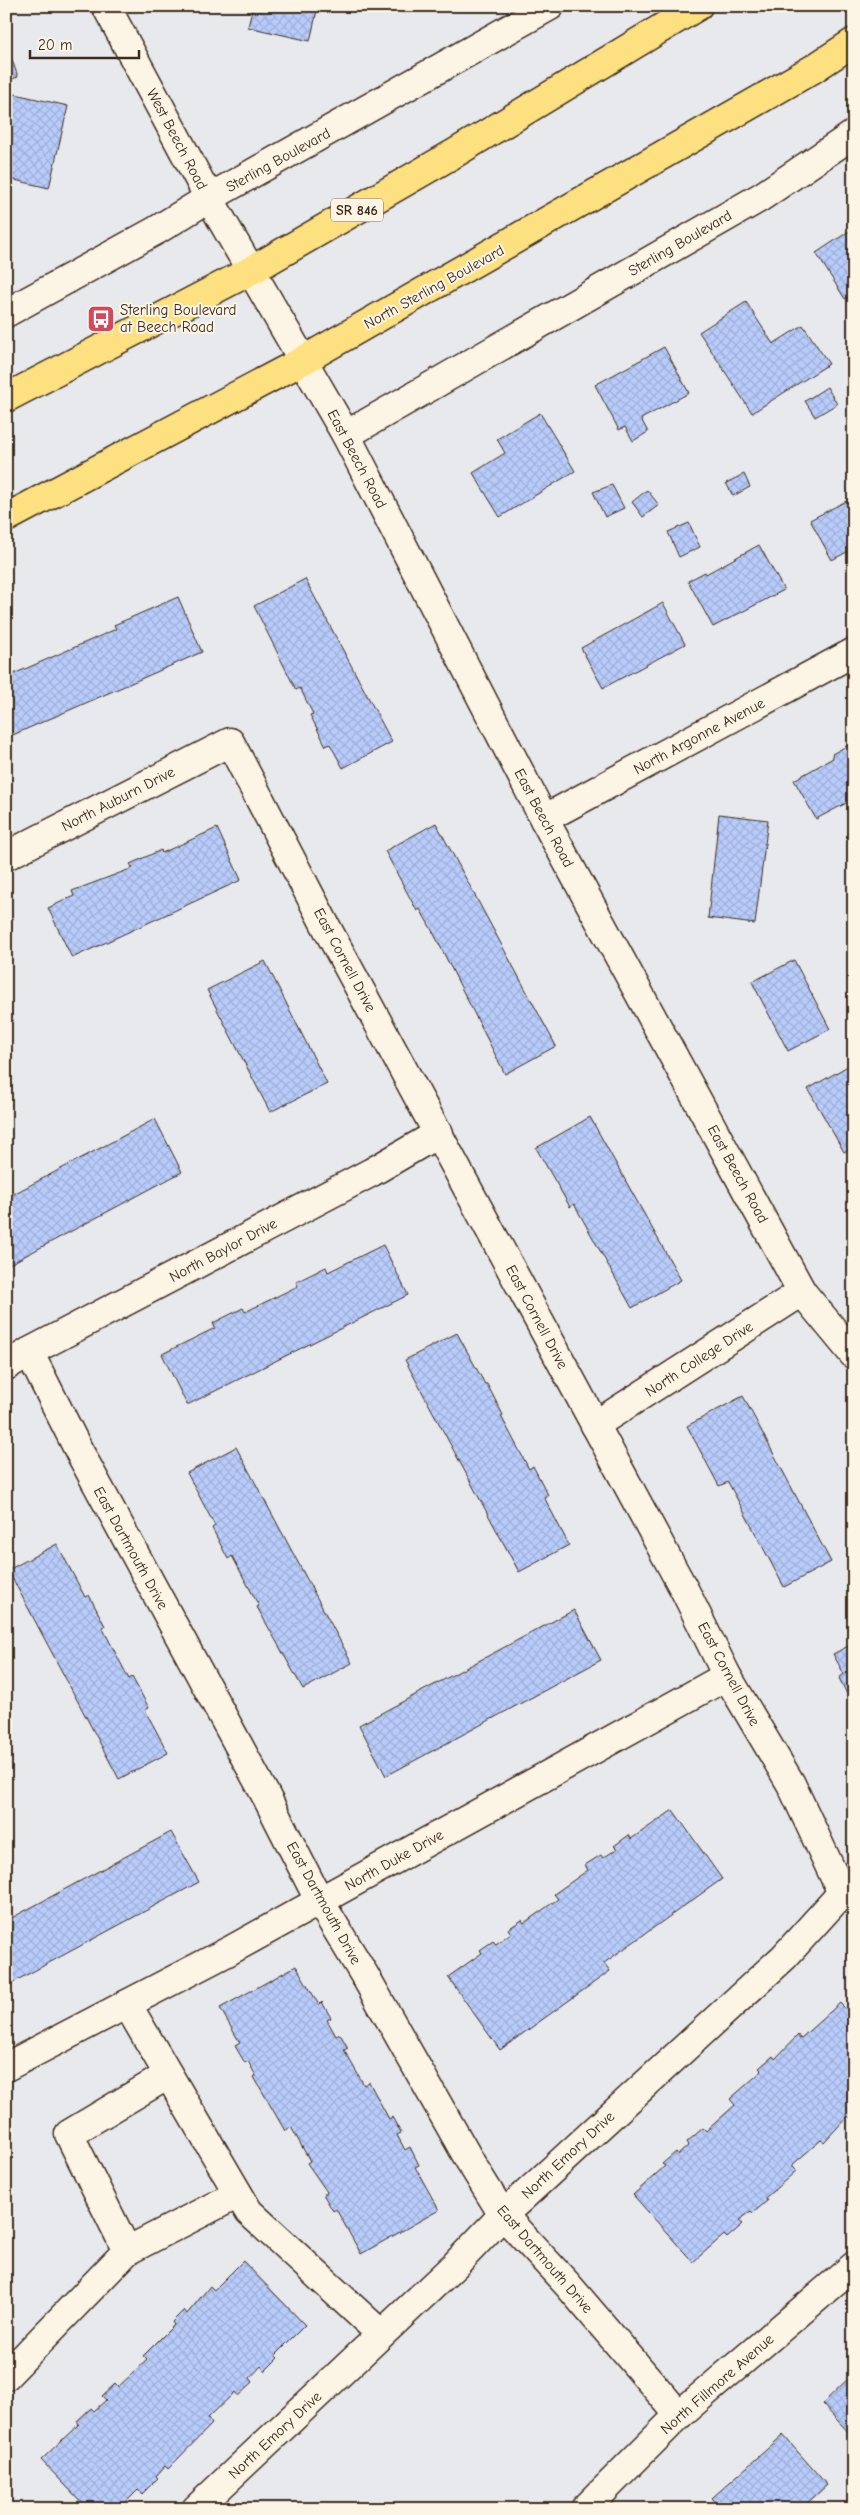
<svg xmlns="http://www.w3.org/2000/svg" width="860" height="2515" font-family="'Comic Neue',sans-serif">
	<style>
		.building { fill: url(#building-cross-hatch); stroke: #3b2a1e }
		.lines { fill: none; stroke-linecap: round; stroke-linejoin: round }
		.minor-casing { stroke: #3b2a1e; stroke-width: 31 }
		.major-casing { stroke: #3b2a1e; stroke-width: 31 }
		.minor { stroke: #fcf5e5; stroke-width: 28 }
		.major { stroke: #fde080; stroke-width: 28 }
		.labels { text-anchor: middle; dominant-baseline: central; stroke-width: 4; stroke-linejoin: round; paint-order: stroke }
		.shield { fill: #fcf5e5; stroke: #75675a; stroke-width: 1 }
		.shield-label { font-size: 14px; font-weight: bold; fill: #3b2a1e }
		.street-label { font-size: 15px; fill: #3b2a1e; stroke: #fcf5e5 }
		.poi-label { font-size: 15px; fill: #3b2a1e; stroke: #fcf5e5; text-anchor: start }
	</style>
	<defs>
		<pattern id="building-cross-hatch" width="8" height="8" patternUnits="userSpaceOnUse" patternTransform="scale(1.25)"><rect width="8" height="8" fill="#b8ccfb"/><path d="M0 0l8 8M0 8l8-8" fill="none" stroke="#9fafd7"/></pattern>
	</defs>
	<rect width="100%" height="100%" fill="#e8e9ec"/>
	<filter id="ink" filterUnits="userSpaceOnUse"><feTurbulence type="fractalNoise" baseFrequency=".02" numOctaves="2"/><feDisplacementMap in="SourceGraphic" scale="10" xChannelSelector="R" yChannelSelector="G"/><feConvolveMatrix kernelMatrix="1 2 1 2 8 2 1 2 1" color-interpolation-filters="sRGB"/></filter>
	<g filter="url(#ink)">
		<g class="building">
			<polygon points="253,6 318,6 310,41 248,27"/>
			<polygon points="10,54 18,77 6,81 6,55"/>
			<polygon points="6,92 68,106 49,188 6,178 6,149 12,124 6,122"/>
			<polygon points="854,228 854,293 845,299 816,253"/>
			<polygon points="746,302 773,344 803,325 829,364 752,413 699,332"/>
			<polygon points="664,347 689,393 641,419 648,432 633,441 625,427 619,430 595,385"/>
			<polygon points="827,387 837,404 815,417 805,401"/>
			<polygon points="540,413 575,471 500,517 473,473 505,453 497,439"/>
			<polygon points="744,474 750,487 733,496 726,483"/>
			<polygon points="612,485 624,508 605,517 593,492"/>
			<polygon points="647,490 659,505 643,517 632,502"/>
			<polygon points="854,497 854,548 832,560 810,520"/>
			<polygon points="689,523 700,547 679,557 668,532"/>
			<polygon points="759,545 784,590 713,627 688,581 705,572 706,574"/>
			<polygon points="305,579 392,742 343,768 330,744 326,746 310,715 313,714 300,688 296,690 254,606"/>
			<polygon points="178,597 202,652 6,738 6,673 9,676 116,629 114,625"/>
			<polygon points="663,603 685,644 603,688 581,648"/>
			<polygon points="854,742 854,799 816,819 794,780 833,758 832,754"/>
			<polygon points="719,814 768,820 755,924 708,918"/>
			<polygon points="436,823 556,1046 505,1074 434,934 420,909 417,911 385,851"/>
			<polygon points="217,828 241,880 72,958 48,908 74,896 72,891 133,868 130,864 161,850 162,853"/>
			<polygon points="794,960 830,1029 788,1051 752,982"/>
			<polygon points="265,961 327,1084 270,1112 207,990"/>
			<polygon points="853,1063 854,1147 844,1152 808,1089"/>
			<polygon points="590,1117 681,1280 632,1308 574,1204 570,1207 536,1148"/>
			<polygon points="155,1119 182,1172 6,1266 6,1198"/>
			<polygon points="383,1245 408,1295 187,1405 162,1354 215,1328 213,1323 243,1308 245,1312 298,1286 296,1282 326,1267 328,1272"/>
			<polygon points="457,1333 485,1384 487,1384 503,1415 501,1416 529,1469 533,1466 548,1495 544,1497 569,1545 519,1572 405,1360"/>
			<polygon points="743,1396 831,1562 784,1587 728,1482 719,1486 687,1426"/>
			<polygon points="236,1447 352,1663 303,1689 257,1607 259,1606 232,1556 228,1559 212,1528 215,1526 187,1473"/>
			<polygon points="57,1544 85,1597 89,1595 105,1626 102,1627 129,1679 132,1677 149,1708 145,1710 168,1753 119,1779 8,1570"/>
			<polygon points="574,1610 601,1660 386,1776 359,1725"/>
			<polygon points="854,1643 854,1695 852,1691 847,1694 839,1678 844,1674 833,1654"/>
			<polygon points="673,1810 722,1879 604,1963 610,1971 500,2050 448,1977 482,1953 480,1950 493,1941 496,1944 511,1933 508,1929 522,1920 524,1923 558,1899 554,1894 588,1870 585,1865 601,1855 603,1858 617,1849 614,1846 629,1835 631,1839"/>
			<polygon points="171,1832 199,1882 6,1986 6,1921"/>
			<polygon points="296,1966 319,2005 322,2002 331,2018 327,2020 336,2036 340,2034 348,2048 344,2050 364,2085 369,2082 389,2119 392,2117 401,2133 397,2135 405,2150 410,2147 419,2165 415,2167 439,2210 361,2254 336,2209 333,2211 323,2194 327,2192 307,2163 310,2161 291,2127 285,2131 254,2077 256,2076 248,2061 245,2063 235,2046 240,2043 220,2008"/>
			<polygon points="840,2003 854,2018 854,2115 850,2118 848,2116 824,2142 821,2140 791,2166 796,2171 765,2198 767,2201 753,2213 751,2211 739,2221 743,2224 727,2238 724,2235 693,2262 633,2195 665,2166 662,2164 676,2152 678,2155 689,2145 687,2142 703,2128 706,2131 735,2105 730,2099 762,2071 759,2068 773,2056 775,2059 798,2035 800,2039"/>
			<polygon points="243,2261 305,2325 275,2355 278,2358 265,2371 261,2366 250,2378 253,2382 238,2396 235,2392 208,2418 212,2424 168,2469 165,2466 156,2476 158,2478 142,2494 138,2490 119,2509 88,2509 41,2460 79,2424 77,2421 91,2408 94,2411 106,2400 102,2396 115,2384 118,2387 147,2360 143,2356 174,2325 172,2322 184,2310 187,2314 210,2286 214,2290"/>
			<polygon points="854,2373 854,2436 853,2437 822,2404"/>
			<polygon points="783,2435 827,2485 801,2509 763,2509 761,2503 755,2509 722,2509 712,2498"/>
		</g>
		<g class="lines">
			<g class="minor-casing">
				<g id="minor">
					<polyline points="106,6 209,198 346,435 544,819 802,1292 854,1355"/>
					<polyline points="6,313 157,230 209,198 550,6"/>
					<polyline points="346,435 761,197 854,134"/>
					<polyline points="544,819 854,652"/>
					<polyline points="6,856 230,742 329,932 686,1593 727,1676 791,1784 842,1893"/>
					<polyline points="29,1352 79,1451 266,1796 319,1900 368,1981 471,2163 503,2215 567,2284 679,2415"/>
					<polyline points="6,1366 29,1352 372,1172 439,1133"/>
					<polyline points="595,1425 802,1292"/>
					<polyline points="127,2004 249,2212 381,2334"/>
					<polyline points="6,2067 229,1951 727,1676"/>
					<polyline points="168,2075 69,2134 127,2251 238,2194"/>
					<polyline points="6,2376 127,2251"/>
					<polyline points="196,2509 455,2265 503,2215 784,1957 842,1893"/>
					<polyline points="585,2509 679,2415 854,2266"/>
				</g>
			</g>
			<g class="major-casing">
				<g id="major">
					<polyline points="6,398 252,270 455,153 698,6"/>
					<polyline points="6,518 302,361 813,69 854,42"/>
				</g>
			</g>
			<use href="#minor" class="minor"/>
			<use href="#major" class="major"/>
		</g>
	</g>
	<defs>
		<g id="bus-square" transform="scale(1.4375)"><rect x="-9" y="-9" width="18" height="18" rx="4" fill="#d1495b" stroke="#fcf5e5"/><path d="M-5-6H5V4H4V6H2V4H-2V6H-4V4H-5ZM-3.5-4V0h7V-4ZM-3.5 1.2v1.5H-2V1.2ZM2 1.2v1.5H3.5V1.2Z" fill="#fff"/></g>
	</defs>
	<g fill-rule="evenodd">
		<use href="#bus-square" x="101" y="319"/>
	</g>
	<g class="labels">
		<rect class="shield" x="331" y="198.5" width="52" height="23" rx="4"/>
		<g class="shield-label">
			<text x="357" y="210">SR 846</text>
		</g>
		<g class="street-label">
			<text transform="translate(177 139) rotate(62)">West Beech Road</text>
			<text transform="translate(278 160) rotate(-29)">Sterling Boulevard</text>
			<text transform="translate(680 243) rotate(-30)">Sterling Boulevard</text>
			<text transform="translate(434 287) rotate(-29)">North Sterling Boulevard</text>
			<text transform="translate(357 459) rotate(62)">East Beech Road</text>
			<text transform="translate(699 736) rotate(-28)">North Argonne Avenue</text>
			<text transform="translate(118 799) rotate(-27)">North Auburn Drive</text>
			<text transform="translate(544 818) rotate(62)">East Beech Road</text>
			<text transform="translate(345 960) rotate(62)">East Cornell Drive</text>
			<text transform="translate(738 1174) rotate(61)">East Beech Road</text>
			<text transform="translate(223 1250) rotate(-28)">North Baylor Drive</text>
			<text transform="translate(537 1317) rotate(62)">East Cornell Drive</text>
			<text transform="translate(699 1359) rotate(-33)">North College Drive</text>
			<text transform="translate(131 1548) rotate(61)">East Dartmouth Drive</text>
			<text transform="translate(729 1674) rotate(62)">East Cornell Drive</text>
			<text transform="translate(394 1860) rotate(-29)">North Duke Drive</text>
			<text transform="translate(324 1903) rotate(61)">East Dartmouth Drive</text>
			<text transform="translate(568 2155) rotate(-43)">North Emory Drive</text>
			<text transform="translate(545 2259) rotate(49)">East Dartmouth Drive</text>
			<text transform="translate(717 2384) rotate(-41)">North Fillmore Avenue</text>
			<text transform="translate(275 2435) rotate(-43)">North Emory Drive</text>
		</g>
		<g class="poi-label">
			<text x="120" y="310">Sterling Boulevard<tspan x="120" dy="17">at Beech Road</tspan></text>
		</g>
	</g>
	<rect width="860" height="2515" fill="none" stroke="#fcf5e5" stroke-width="25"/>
	<rect x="12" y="12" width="835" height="2490" fill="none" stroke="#3b2a1e" stroke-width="2" filter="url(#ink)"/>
	<path d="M30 50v8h109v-8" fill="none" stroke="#3b2a1e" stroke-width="2.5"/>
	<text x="38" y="50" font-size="15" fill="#3b2a1e" stroke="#fcf5e5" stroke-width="4" paint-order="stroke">20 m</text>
</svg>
